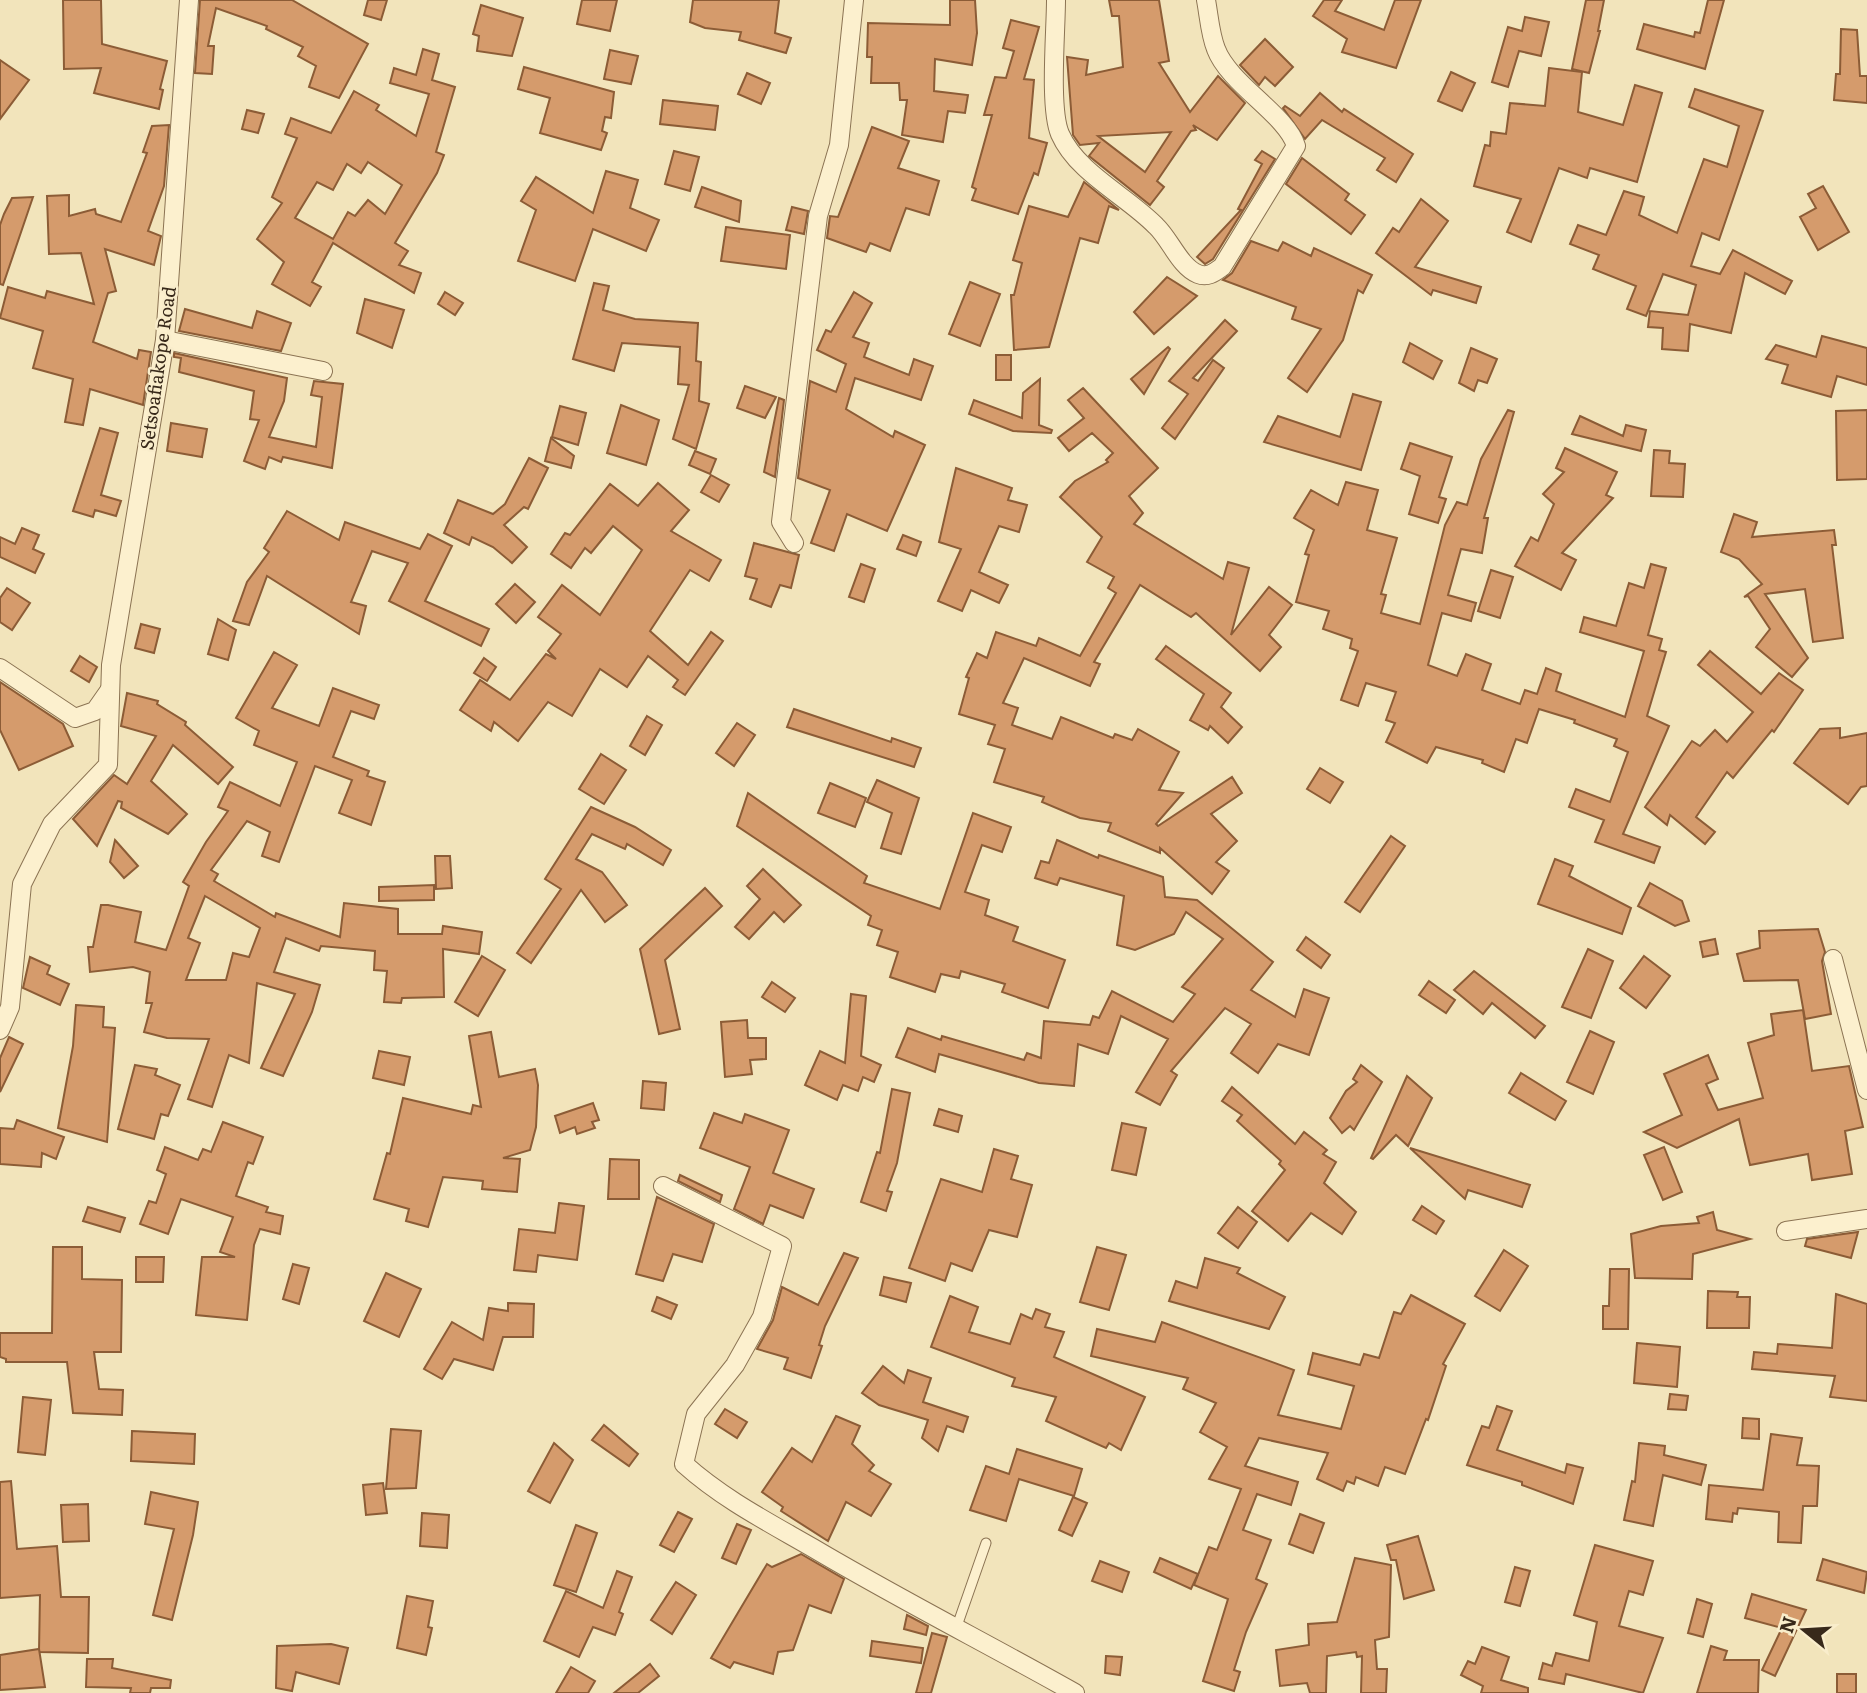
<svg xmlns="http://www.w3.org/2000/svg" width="1867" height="1693" font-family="Literata,serif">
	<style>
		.building { fill: #d59b6c; stroke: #8c5c36; stroke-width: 2; fill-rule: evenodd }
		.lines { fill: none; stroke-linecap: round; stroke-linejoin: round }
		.lane-casing { stroke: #8b7353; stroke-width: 11 }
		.street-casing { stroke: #8b7353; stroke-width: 20 }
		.lane { stroke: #fcf0ce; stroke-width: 9 }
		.street { stroke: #fcf0ce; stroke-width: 18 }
		.labels { text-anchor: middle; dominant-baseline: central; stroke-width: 5; stroke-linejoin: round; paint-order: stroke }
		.street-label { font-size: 18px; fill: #38291a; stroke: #f9edcb }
	</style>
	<rect width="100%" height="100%" fill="#f2e4bb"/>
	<g class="building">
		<polygon points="63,0 101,0 102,44 167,61 160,89 163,90 159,109 94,93 101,68 64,69"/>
		<polygon points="200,0 292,0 368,44 339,98 309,87 316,66 298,56 303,47 266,29 267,26 216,8 208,46 214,46 212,74 195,73"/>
		<polygon points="368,0 387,0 381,20 364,15"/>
		<polygon points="582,0 617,0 610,31 577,24"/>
		<polygon points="693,0 779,0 775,33 791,38 786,53 739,40 741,32 705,28 690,22"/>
		<polygon points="950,0 975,0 977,33 972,65 935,59 934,91 968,95 965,113 948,111 943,142 902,135 907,100 900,100 899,83 871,83 872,57 867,57 868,23 950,25"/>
		<path d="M1109,0H1159L1169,61L1159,63L1190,112L1218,76L1245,103L1217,140L1193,125L1196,130L1191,131L1157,181L1164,187L1150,205L1089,156L1099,143L1080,145L1073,135L1067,57L1088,60L1086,75L1123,67L1119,16H1112ZM1171,132L1145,172L1098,136Z"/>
		<polygon points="1324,0 1342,0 1335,11 1384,30 1395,0 1421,0 1396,68 1342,52 1347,39 1313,16"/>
		<polygon points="1586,0 1604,0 1598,31 1600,31 1589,73 1572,69"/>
		<polygon points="1708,0 1724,0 1705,69 1637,49 1644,24 1694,37 1695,32 1700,33"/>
		<polygon points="481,5 523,18 512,56 477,51 479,36 473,34"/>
		<polygon points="1525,17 1549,22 1541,56 1519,51 1508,87 1492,82 1508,27 1522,31"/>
		<polygon points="1011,20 1039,27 1024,79 1034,80 1029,138 1047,143 1038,175 1034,173 1018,214 972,200 976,189 972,187 992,115 984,115 995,77 1006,78 1014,51 1003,48"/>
		<polygon points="1841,29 1857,30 1860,76 1867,76 1867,103 1834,100 1836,74 1840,74"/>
		<polygon points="1265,39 1293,67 1275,86 1265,77 1259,85 1240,65"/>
		<path d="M423,49L439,54L432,80L455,87L436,152L444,155L437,173L395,243L408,251L399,265L421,273L414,293L333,243L312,282L321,287L310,306L272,284L284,262L257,239L282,203L272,197L297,138L285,134L291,118L331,133L354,91L379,105L376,110L416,136L429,94L390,83L394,68L416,75ZM368,162L402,185L385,214L368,200L355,216L348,212L333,239L295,218L317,182L333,190L347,164L361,173Z"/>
		<polygon points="610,50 638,56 631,84 604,79"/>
		<polygon points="0,60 29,80 0,119"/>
		<polygon points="524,67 614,92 611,118 605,117 602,131 607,133 601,150 540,133 550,98 518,89"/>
		<polygon points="1549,68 1582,72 1578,112 1623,125 1635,85 1662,93 1637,182 1590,168 1587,178 1559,168 1531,242 1507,232 1521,199 1474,186 1485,145 1490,146 1491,132 1506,134 1510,103 1545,106"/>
		<polygon points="1451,72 1475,83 1462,111 1438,101"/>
		<polygon points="747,73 770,83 761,104 738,94"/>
		<polygon points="1695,89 1763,111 1719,240 1702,233 1691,266 1720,274 1733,250 1792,281 1785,294 1745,273 1731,333 1690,324 1688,351 1662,349 1663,328 1648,327 1650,311 1688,315 1696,285 1663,274 1646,316 1627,309 1636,286 1593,269 1599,255 1570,244 1578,225 1606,235 1624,191 1644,197 1639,215 1677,233 1704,159 1727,167 1739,126 1689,107"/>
		<polygon points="1320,93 1342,112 1344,109 1413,154 1396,182 1377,170 1385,158 1322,120 1305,139 1283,108 1285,106 1300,116"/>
		<polygon points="663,100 718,106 715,130 660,124"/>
		<polygon points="247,110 264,114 258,133 242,129"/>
		<polygon points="169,125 164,186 148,231 161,236 154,265 105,249 116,291 108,293 93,342 137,359 139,350 151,352 143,405 90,389 83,425 65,422 73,379 33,368 43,331 0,318 8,287 45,298 47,291 94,304 81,253 49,254 47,196 69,195 69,216 95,209 96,214 121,222 147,153 143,152 152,126"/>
		<polygon points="872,127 909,141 898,168 939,181 929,215 906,208 890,251 870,243 866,252 827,238 830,216 838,217"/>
		<polygon points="674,151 699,157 690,191 665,184"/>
		<polygon points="1262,151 1275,159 1213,259 1205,264 1197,257 1241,210 1238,209 1262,164 1255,160"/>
		<polygon points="1302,158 1349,194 1345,200 1365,215 1351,234 1286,184"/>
		<polygon points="606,171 638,180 630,208 659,220 646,251 593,229 575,281 518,261 536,210 521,201 536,177 593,213"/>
		<polygon points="1084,182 1119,210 1109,206 1098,243 1080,238 1049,347 1014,350 1011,295 1014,295 1022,263 1013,260 1029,206 1068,217"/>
		<polygon points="1823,186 1849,232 1818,250 1800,217 1816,208 1808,194"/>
		<polygon points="702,187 741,201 739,222 695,207"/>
		<polygon points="33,197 3,285 0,284 0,225 4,214 12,198"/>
		<polygon points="1421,199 1448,221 1415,267 1481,287 1476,303 1433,290 1431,295 1376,253 1393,228 1399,232"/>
		<polygon points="792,207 808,211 804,234 786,230"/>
		<polygon points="726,227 790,235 786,269 721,261"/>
		<polygon points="1251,241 1278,251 1283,242 1311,256 1314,248 1372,275 1363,293 1358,290 1343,340 1307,392 1288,378 1321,329 1292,319 1296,307 1223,280 1232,273"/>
		<polygon points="1167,277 1197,296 1154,334 1134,312"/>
		<polygon points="970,282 1000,294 980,346 949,334"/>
		<polygon points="594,283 609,286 603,310 635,319 698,323 696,361 701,362 699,401 709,404 696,449 673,439 689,385 678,384 680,347 622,343 614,371 573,359"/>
		<polygon points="445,292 463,303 455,315 438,304"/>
		<polygon points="854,292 872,303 853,337 869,343 864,357 909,375 914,359 933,366 921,400 855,378 846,409 893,437 895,431 925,445 887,531 847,514 834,551 811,543 830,490 798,478 810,381 836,392 846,364 817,350 826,330 831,332"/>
		<polygon points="365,299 404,310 392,348 357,333"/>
		<polygon points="185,309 252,328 257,311 291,323 281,351 179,331"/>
		<polygon points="1225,320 1237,331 1193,378 1198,381 1213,360 1224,368 1175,439 1162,428 1188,394 1169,381"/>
		<polygon points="1822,336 1867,348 1867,385 1837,376 1831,397 1782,383 1788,365 1766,359 1776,345 1816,357"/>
		<polygon points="1410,343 1442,361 1433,379 1403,362"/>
		<polygon points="1168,347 1170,349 1144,394 1131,379"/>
		<polygon points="1471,348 1497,359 1487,383 1478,380 1474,391 1459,383"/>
		<polygon points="174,353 287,378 284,401 269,437 316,447 322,397 311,395 314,381 343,384 332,468 283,457 281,462 269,457 265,469 244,461 259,420 250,419 254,391 179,372 181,358 174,357"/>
		<rect x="996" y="355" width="15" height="25"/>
		<polygon points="1040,379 1039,425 1052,430 1051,433 1013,431 969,414 974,400 1022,418 1023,393"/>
		<polygon points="745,386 776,397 765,418 737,408"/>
		<polygon points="1083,388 1158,468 1129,496 1143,513 1134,524 1223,579 1228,562 1249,568 1231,635 1269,587 1292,605 1269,635 1281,647 1260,671 1196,613 1191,617 1140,585 1094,662 1100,664 1090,686 1024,658 1003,703 1018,708 1012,725 1052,739 1061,717 1113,738 1115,734 1132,740 1138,729 1179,752 1159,790 1183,793 1156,824 1158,826 1232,777 1242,793 1211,814 1237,841 1216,862 1229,871 1212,894 1160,848 1160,853 1108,831 1111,823 1080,818 1042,802 1044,797 994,782 1005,749 988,744 995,725 959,714 969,678 966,677 977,653 987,658 996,632 1036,646 1039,638 1080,656 1116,593 1108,588 1114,577 1087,562 1102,537 1060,497 1075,481 1108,462 1106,460 1113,453 1092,433 1069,451 1058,438 1084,418 1068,400"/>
		<polygon points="1353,394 1381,402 1361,470 1264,442 1278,416 1340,437"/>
		<polygon points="779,398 784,400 775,477 764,472"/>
		<polygon points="621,405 659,420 646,465 607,453"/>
		<polygon points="560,406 586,413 578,445 552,437"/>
		<polygon points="1508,410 1514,412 1484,518 1488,518 1482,553 1461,549 1448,595 1476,603 1471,621 1442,613 1428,665 1457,676 1466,654 1491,664 1482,690 1520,704 1525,690 1537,694 1546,668 1561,674 1556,691 1625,717 1644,651 1580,632 1584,617 1616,626 1629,583 1644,588 1651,564 1666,568 1648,635 1662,639 1659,650 1666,652 1647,716 1669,726 1623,834 1660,847 1654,863 1595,842 1604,820 1569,807 1576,789 1610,802 1628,752 1614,746 1617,739 1574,723 1575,720 1539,709 1527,743 1516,739 1504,772 1482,763 1483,760 1436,747 1427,763 1386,742 1395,723 1386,720 1396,692 1366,683 1358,706 1341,700 1358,651 1350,648 1352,639 1323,629 1329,611 1296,602 1309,555 1305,554 1314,530 1294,518 1311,490 1338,505 1346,482 1378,490 1367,530 1397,538 1381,594 1386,595 1381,613 1420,624 1445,525 1457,502 1467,505 1481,459"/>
		<polygon points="1867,410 1867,479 1837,480 1836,411"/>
		<polygon points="1580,416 1623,436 1626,425 1646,430 1641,451 1572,434"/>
		<polygon points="171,423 207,429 202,457 167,451"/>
		<polygon points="100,428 118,433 101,495 121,501 116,516 95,510 93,517 73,511"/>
		<polygon points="551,438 574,456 571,468 545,461"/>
		<polygon points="1410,443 1452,457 1439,497 1446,499 1438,523 1409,514 1420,476 1401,469"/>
		<polygon points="1565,448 1617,472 1606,495 1613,498 1562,553 1576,560 1561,590 1515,566 1531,537 1538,541 1554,504 1543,494 1564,472 1556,468"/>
		<polygon points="1654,450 1670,451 1669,463 1685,464 1683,497 1651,496"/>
		<polygon points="695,451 716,459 710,474 689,465"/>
		<polygon points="529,458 548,468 528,509 524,507 504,525 527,547 512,563 493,547 472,537 469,545 444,533 458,500 493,514 505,504"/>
		<polygon points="956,468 1012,488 1008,500 1027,505 1019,532 999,526 979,572 1008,585 999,603 971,590 962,611 938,601 961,549 939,542"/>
		<polygon points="711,475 729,485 719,502 701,492"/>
		<polygon points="658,483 689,510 671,531 721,560 709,581 690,570 650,631 688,665 711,632 723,641 685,695 673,687 678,680 648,656 627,687 600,669 572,716 548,702 518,741 494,722 491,731 460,710 480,680 510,700 546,654 556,659 548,651 561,634 538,617 562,585 600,615 642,550 613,526 591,553 585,548 571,568 551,554 565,533 570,535 610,484 638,506"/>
		<polygon points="287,511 339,540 345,522 420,549 428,534 452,546 425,601 489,629 481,646 389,601 408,563 372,551 351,602 366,606 359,634 267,576 249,625 233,621 247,582 269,552 264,548"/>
		<polygon points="1734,514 1757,522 1752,537 1834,530 1836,545 1832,545 1843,638 1813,642 1805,589 1765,594 1808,658 1792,677 1756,647 1770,629 1748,596 1744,597 1762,584 1739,559 1721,552"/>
		<polygon points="22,528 39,535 33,549 44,554 35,573 0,557 0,537 15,544"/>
		<polygon points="903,535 921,542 916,556 897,549"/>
		<polygon points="754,543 799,555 791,588 780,585 771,607 750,599 757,579 745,576"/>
		<polygon points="861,564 875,569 864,602 849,597"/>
		<polygon points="1491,570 1513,577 1500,618 1478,611"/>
		<polygon points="515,584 535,602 516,623 496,604"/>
		<polygon points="7,588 30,603 12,630 0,622 0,598"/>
		<polygon points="218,619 236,630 228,660 208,654"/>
		<polygon points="141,624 160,629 154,653 135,648"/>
		<polygon points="1166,646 1231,693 1221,707 1242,727 1228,743 1210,726 1208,730 1190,720 1204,694 1156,659"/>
		<polygon points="1710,651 1761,694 1779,673 1803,690 1774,732 1772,730 1733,778 1727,772 1696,817 1715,832 1705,844 1670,815 1667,825 1645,807 1692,741 1700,746 1715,730 1727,742 1753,712 1698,665"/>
		<path d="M274,652L297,665L272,708L319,726L333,688L379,705L374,719L351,711L333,757L369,771L367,776L385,782L371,825L339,813L352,780L315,766L279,862L262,856L270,832L247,821L211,870L218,874L214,881L275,917L276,913L340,937L344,903L398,909V934H442L443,926L482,932L479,954L443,949L444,997L402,998L401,1003L384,1002L387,971L374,970L375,951L321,946L319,951L286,938L274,972L320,985L312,1012L283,1076L261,1068L295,994L257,983L249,1063L229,1055L212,1107L188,1099L209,1039L167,1038L144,1032L152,1003H146L150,972L133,967L90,972L88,947H93L101,905H108L141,912L135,942L166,950L189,886L183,882L206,842L228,811L218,807L230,782L280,806L297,762L254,745L259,731L236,718ZM205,896L260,928L249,957L233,953L226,980H186L200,943L188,938Z"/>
		<polygon points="80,656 97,667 89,682 71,671"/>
		<polygon points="484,658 496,667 487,681 474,673"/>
		<polygon points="0,682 63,724 73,746 19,770 0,730"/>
		<polygon points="127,693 158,701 157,704 186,722 185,725 233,767 218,784 173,745 151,781 187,814 168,834 121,808 122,802 118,801 97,846 73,819 114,775 127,784 156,736 121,726"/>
		<polygon points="794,709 891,742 892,738 921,748 914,767 787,727"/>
		<polygon points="647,716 662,725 645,755 630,746"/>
		<polygon points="737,723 755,735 734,766 716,753"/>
		<polygon points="1840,728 1840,738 1867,733 1867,786 1861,787 1848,804 1794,763 1820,729"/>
		<polygon points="601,754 626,770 604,804 579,789"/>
		<polygon points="1320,768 1343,782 1330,803 1307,789"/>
		<polygon points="877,780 919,798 901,854 881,848 892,813 867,802"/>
		<polygon points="830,783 866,798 855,827 818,813"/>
		<polygon points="748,793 867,876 864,883 940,909 973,813 1011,827 1002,852 982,845 965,892 989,900 985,915 1018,927 1013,941 1065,960 1048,1008 1002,992 1005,984 961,971 959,978 941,974 935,992 890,977 898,952 877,945 882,930 868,925 871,916 737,826"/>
		<polygon points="591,807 635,827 671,850 663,865 627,844 625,849 592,834 576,859 602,872 627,905 605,922 581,890 531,963 517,953 561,889 545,879"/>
		<polygon points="1391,836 1405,846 1360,912 1345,902"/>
		<polygon points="115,840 138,866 124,878 110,862"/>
		<polygon points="1057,840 1098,858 1099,855 1163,877 1165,897 1197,900 1273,962 1251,990 1295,1017 1304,989 1329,998 1309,1055 1278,1044 1258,1073 1231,1053 1251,1024 1225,1008 1171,1071 1177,1075 1160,1105 1136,1092 1168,1039 1121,1016 1108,1054 1078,1044 1074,1086 1039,1083 939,1054 935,1072 896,1057 908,1028 941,1040 942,1036 1024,1060 1027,1053 1041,1058 1044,1021 1090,1025 1093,1016 1099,1018 1112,991 1173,1022 1195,994 1182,987 1223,939 1186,912 1174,934 1135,950 1117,945 1124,896 1060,878 1057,885 1035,878 1041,861 1049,863"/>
		<polygon points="435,856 450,856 452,888 436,889"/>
		<polygon points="1555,859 1573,866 1569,876 1631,908 1622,934 1538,904"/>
		<polygon points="763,869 801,905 784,922 774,912 749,939 735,927 760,899 747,886"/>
		<polygon points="1650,883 1682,901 1689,921 1675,926 1638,906"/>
		<polygon points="434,885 434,900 379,901 379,887"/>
		<polygon points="705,888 722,906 665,960 680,1029 659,1034 640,949"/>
		<polygon points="1818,929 1825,952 1822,961 1831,1014 1805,1019 1798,980 1744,981 1737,954 1760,948 1759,931"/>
		<polygon points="1306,937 1330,955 1321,968 1297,950"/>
		<polygon points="1715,939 1718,954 1703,957 1700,942"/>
		<polygon points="1588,949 1613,961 1591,1018 1562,1007"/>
		<polygon points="482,956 505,970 478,1016 455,1002"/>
		<polygon points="1644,956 1670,976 1646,1008 1620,988"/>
		<polygon points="30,957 50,966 47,974 69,984 60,1005 23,988"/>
		<polygon points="1474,971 1545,1026 1535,1038 1492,1003 1483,1014 1454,990"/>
		<polygon points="1429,981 1455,1000 1446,1013 1419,995"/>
		<polygon points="772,982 795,998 785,1012 762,997"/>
		<polygon points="851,994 866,996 861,1056 881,1065 874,1082 863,1077 858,1091 843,1085 837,1100 805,1085 820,1051 845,1063"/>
		<polygon points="76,1005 104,1007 103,1027 115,1028 107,1142 58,1128 73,1046"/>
		<polygon points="1803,1010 1812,1071 1849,1066 1863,1127 1845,1131 1852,1174 1812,1180 1808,1154 1750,1165 1739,1119 1677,1148 1644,1132 1682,1115 1664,1074 1708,1055 1718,1079 1706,1084 1718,1110 1763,1098 1748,1043 1774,1035 1771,1014"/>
		<polygon points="747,1020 748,1038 766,1038 766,1059 750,1060 752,1074 725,1077 721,1022"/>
		<polygon points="1590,1031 1614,1042 1593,1094 1567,1082"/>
		<polygon points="491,1032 499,1077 535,1069 538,1085 536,1127 530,1150 503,1158 520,1159 517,1192 482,1189 483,1181 443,1177 428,1227 406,1221 409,1209 374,1199 387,1153 390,1154 403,1098 471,1114 473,1105 481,1107 469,1036"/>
		<polygon points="9,1037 23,1044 0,1092 0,1058"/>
		<polygon points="379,1051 410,1057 404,1085 373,1078"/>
		<polygon points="135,1065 157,1069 155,1075 180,1085 168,1116 161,1114 154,1139 118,1129"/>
		<polygon points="1361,1065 1382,1082 1354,1130 1350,1126 1342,1133 1330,1118 1346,1091 1357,1082 1353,1079"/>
		<polygon points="1521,1073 1566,1101 1555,1120 1509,1093"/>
		<polygon points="1407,1076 1432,1098 1408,1146 1396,1135 1373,1159 1371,1158"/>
		<polygon points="643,1081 666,1083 664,1110 641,1108"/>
		<polygon points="1232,1087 1295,1144 1304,1132 1327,1150 1323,1154 1336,1162 1324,1183 1356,1212 1342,1234 1311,1213 1288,1241 1252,1211 1285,1170 1279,1164 1281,1161 1237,1121 1242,1115 1222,1101"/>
		<polygon points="892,1089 910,1093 897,1163 887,1191 892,1192 886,1211 861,1202 877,1152 880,1153"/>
		<polygon points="593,1103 599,1120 592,1122 595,1128 577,1134 575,1127 560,1133 555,1116"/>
		<polygon points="939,1109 962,1116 958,1132 934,1125"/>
		<polygon points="714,1113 742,1123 745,1114 789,1130 773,1173 814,1189 803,1218 770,1205 763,1224 734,1209 750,1167 700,1148"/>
		<polygon points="17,1120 64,1137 56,1159 42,1153 41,1167 0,1164 0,1128 14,1129"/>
		<polygon points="223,1122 263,1137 253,1164 248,1162 236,1196 268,1207 266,1212 283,1216 280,1234 260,1229 254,1245 247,1320 196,1315 202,1257 235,1257 220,1252 233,1217 181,1199 168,1234 140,1224 149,1201 156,1203 166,1174 157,1170 165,1147 198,1160 203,1149 211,1152"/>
		<polygon points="1122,1123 1146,1128 1136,1175 1112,1170"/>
		<polygon points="1664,1147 1682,1192 1663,1200 1644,1155"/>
		<polygon points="1410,1148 1530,1185 1522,1207 1468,1190 1465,1199"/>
		<polygon points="994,1149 1018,1156 1011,1179 1032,1185 1017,1237 989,1230 972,1271 951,1263 945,1281 909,1268 941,1179 982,1192"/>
		<polygon points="610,1159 639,1160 639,1199 608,1199"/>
		<polygon points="680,1175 722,1195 720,1202 678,1181"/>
		<polygon points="657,1197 714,1224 702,1262 673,1254 663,1281 636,1274"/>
		<polygon points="559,1203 584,1206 577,1260 538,1255 536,1272 514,1270 519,1229 555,1233"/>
		<polygon points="1422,1206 1444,1221 1436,1234 1413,1220"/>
		<polygon points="88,1207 125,1218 120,1232 83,1221"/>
		<polygon points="1238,1207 1257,1222 1238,1248 1218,1233"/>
		<polygon points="1713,1212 1717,1230 1750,1239 1693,1254 1692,1279 1635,1278 1631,1234 1661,1226 1699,1223 1697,1217"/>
		<polygon points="1858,1232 1851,1258 1805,1246 1807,1239"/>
		<polygon points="53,1247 82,1247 82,1279 122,1280 121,1352 94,1352 99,1389 123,1390 122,1415 73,1413 67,1362 6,1362 6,1359 0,1357 0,1333 52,1333"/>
		<polygon points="1097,1247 1126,1255 1109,1310 1080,1302"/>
		<polygon points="1504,1250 1528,1266 1500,1311 1475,1296"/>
		<polygon points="844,1253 858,1258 825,1326 819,1345 822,1346 811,1378 784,1369 788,1358 757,1349 773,1320 782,1287 818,1305"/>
		<polygon points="136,1257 164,1257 163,1282 136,1282"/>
		<polygon points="1205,1258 1240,1268 1237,1273 1285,1297 1269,1329 1169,1301 1176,1281 1197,1288"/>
		<polygon points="293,1264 309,1268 299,1304 283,1299"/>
		<polygon points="1610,1269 1629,1269 1628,1329 1603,1329 1603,1306 1609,1306"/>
		<polygon points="386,1273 421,1289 399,1337 364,1321"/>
		<polygon points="884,1277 911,1283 906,1302 880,1295"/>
		<polygon points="1708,1291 1738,1292 1737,1297 1750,1297 1749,1328 1707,1328"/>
		<polygon points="1836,1294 1867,1304 1867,1401 1830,1397 1835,1376 1752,1369 1754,1352 1777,1354 1778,1344 1832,1348"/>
		<polygon points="1411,1295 1465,1324 1443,1364 1446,1366 1428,1420 1426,1419 1405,1474 1385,1467 1378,1486 1356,1477 1354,1484 1347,1481 1343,1491 1317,1479 1328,1453 1259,1438 1245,1466 1298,1482 1291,1505 1257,1494 1243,1530 1271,1540 1256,1579 1267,1584 1246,1632 1234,1670 1240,1672 1234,1691 1203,1681 1228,1599 1194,1585 1209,1547 1217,1550 1241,1489 1209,1479 1227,1447 1200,1432 1216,1403 1183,1389 1188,1378 1091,1356 1097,1329 1155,1342 1162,1322 1294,1370 1278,1415 1341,1429 1354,1386 1308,1374 1313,1353 1360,1365 1364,1354 1379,1358 1394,1312 1401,1314"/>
		<polygon points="950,1296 978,1307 969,1332 1010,1344 1021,1314 1032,1319 1036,1309 1050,1314 1045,1327 1064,1332 1054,1357 1145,1397 1121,1450 1109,1443 1106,1448 1046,1421 1056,1397 1012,1386 1015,1378 931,1347"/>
		<polygon points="657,1297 677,1305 671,1319 652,1311"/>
		<polygon points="508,1303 534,1304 533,1337 503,1337 493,1370 454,1359 442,1379 424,1369 452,1322 483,1340 489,1308 508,1311"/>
		<polygon points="1637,1343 1680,1347 1677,1387 1634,1383"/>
		<polygon points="883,1366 904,1383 908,1370 931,1378 923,1402 968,1417 963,1432 947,1426 938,1451 922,1438 928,1420 879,1405 862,1393"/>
		<polygon points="1670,1394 1688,1396 1686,1410 1668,1409"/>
		<polygon points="23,1397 51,1400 45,1455 18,1452"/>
		<polygon points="1497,1406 1512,1411 1497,1450 1565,1473 1567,1464 1583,1468 1573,1504 1522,1485 1522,1482 1467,1465 1482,1426 1489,1428"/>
		<polygon points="725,1409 747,1422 737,1438 715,1424"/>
		<polygon points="836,1416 860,1426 852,1444 874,1465 869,1471 891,1484 871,1516 846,1502 828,1541 781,1511 783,1507 762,1492 792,1448 812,1462"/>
		<polygon points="1743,1418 1759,1419 1759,1439 1742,1438"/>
		<polygon points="604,1425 638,1454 629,1466 592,1440"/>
		<polygon points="391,1429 421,1431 416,1488 386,1489"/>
		<polygon points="132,1431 195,1434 194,1464 131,1461"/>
		<polygon points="1771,1434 1802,1438 1797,1465 1819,1466 1817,1506 1803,1506 1801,1543 1778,1542 1779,1512 1738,1508 1737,1514 1733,1513 1732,1522 1706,1519 1709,1485 1763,1490"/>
		<polygon points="554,1443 573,1460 550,1503 528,1491"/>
		<polygon points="1639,1443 1665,1446 1664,1455 1706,1465 1701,1485 1663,1475 1653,1526 1624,1520 1632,1481 1635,1482"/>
		<polygon points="1017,1449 1082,1469 1074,1496 1019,1479 1006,1521 970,1510 986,1466 1009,1474"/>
		<polygon points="11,1481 17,1549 57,1546 61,1597 89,1597 88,1653 39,1652 40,1595 0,1598 0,1482"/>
		<polygon points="383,1483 387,1513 366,1515 363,1485"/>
		<polygon points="151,1492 198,1502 193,1535 172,1620 153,1615 174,1529 145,1524"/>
		<polygon points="1073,1497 1087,1503 1072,1536 1059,1530"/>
		<polygon points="88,1504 89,1541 63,1542 61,1505"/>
		<polygon points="678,1512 692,1519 674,1552 660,1545"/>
		<polygon points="422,1513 449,1515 447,1548 420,1546"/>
		<polygon points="1300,1514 1324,1523 1313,1553 1289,1544"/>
		<polygon points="737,1524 751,1530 736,1564 722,1558"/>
		<polygon points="576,1525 597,1533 576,1592 554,1585"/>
		<polygon points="1418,1536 1434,1590 1404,1599 1396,1560 1391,1560 1387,1545"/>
		<polygon points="1595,1545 1653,1561 1643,1595 1629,1591 1619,1626 1663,1638 1643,1693 1566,1674 1564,1684 1539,1679 1543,1663 1552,1666 1556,1653 1589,1661 1597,1622 1574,1615"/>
		<polygon points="801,1554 844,1579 831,1613 809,1605 793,1650 778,1652 773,1674 734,1662 730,1668 711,1658 767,1564 772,1567"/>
		<polygon points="1160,1558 1198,1574 1191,1589 1154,1572"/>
		<polygon points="1355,1558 1391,1565 1389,1637 1375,1640 1377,1669 1387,1669 1386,1693 1361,1693 1362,1656 1357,1657 1356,1652 1327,1656 1326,1693 1310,1693 1307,1683 1280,1686 1276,1650 1309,1645 1308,1624 1337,1622"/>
		<polygon points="1823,1559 1867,1572 1864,1593 1817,1580"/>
		<polygon points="1100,1561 1129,1572 1122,1592 1092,1581"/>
		<polygon points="1515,1567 1530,1571 1520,1606 1505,1602"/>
		<polygon points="617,1571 632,1577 619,1612 623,1614 615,1635 593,1627 579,1657 544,1641 566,1591 603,1608"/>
		<polygon points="676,1582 696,1595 672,1634 651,1620"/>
		<polygon points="1752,1594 1806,1610 1775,1676 1762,1670 1782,1628 1745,1618"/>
		<polygon points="407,1596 433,1601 428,1627 432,1628 426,1655 397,1648"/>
		<polygon points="1697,1599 1712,1604 1703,1637 1688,1633"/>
		<polygon points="907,1615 928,1626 926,1635 904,1629"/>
		<polygon points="932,1633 947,1637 931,1693 916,1693"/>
		<polygon points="872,1641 923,1648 921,1663 870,1656"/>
		<polygon points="331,1644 348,1648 339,1684 296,1672 292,1691 276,1688 277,1646"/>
		<polygon points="1711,1646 1727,1651 1724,1660 1759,1660 1758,1693 1697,1693"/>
		<polygon points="1482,1647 1509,1657 1501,1680 1528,1688 1528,1693 1481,1693 1483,1686 1461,1675 1468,1661 1475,1664"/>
		<polygon points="39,1649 45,1687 0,1690 0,1655"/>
		<polygon points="1106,1656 1122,1657 1120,1675 1105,1673"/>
		<polygon points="87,1659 113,1659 112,1668 171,1680 170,1688 151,1688 150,1693 130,1693 131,1688 86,1687"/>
		<polygon points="650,1664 659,1676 638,1693 614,1693"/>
		<polygon points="571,1667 595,1681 588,1693 556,1693"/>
		<rect x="1837" y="1674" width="19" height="19"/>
	</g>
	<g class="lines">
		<g class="lane-casing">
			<polyline id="lane" points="957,1626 986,1543"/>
		</g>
		<g class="street-casing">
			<g id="street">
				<path d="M1056,0C1056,31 1049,108 1060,134C1077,173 1127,196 1156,226C1170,239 1180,267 1198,274C1208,278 1215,272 1222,267L1296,146C1287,115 1229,84 1216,49C1210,34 1209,16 1206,0"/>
				<polyline points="165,340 323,371"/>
				<polyline points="794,543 781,522 818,216 839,145 854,0"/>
				<polyline points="0,668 75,718 95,711 109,691"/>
				<polyline points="1833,959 1867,1090"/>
				<polyline points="0,1030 10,1007 22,884 52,824 108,765 111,665 165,340 189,0"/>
				<path d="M663,1186L782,1246L762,1317L735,1365L696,1414L684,1464C723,1499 768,1522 813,1548C899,1599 988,1644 1075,1693"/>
				<polyline points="1786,1231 1867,1219"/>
			</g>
		</g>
		<use href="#lane" class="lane"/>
		<use href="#street" class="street"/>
	</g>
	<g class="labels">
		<g class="street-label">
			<text transform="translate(157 368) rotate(-82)">Setsoafiakope Road</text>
		</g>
	</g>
	<g transform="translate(1804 1630) rotate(288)" stroke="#f9edcb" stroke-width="5" paint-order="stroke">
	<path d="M0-5L12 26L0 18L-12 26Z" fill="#38291a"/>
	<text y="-10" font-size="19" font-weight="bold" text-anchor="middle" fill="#38291a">N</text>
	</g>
</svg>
